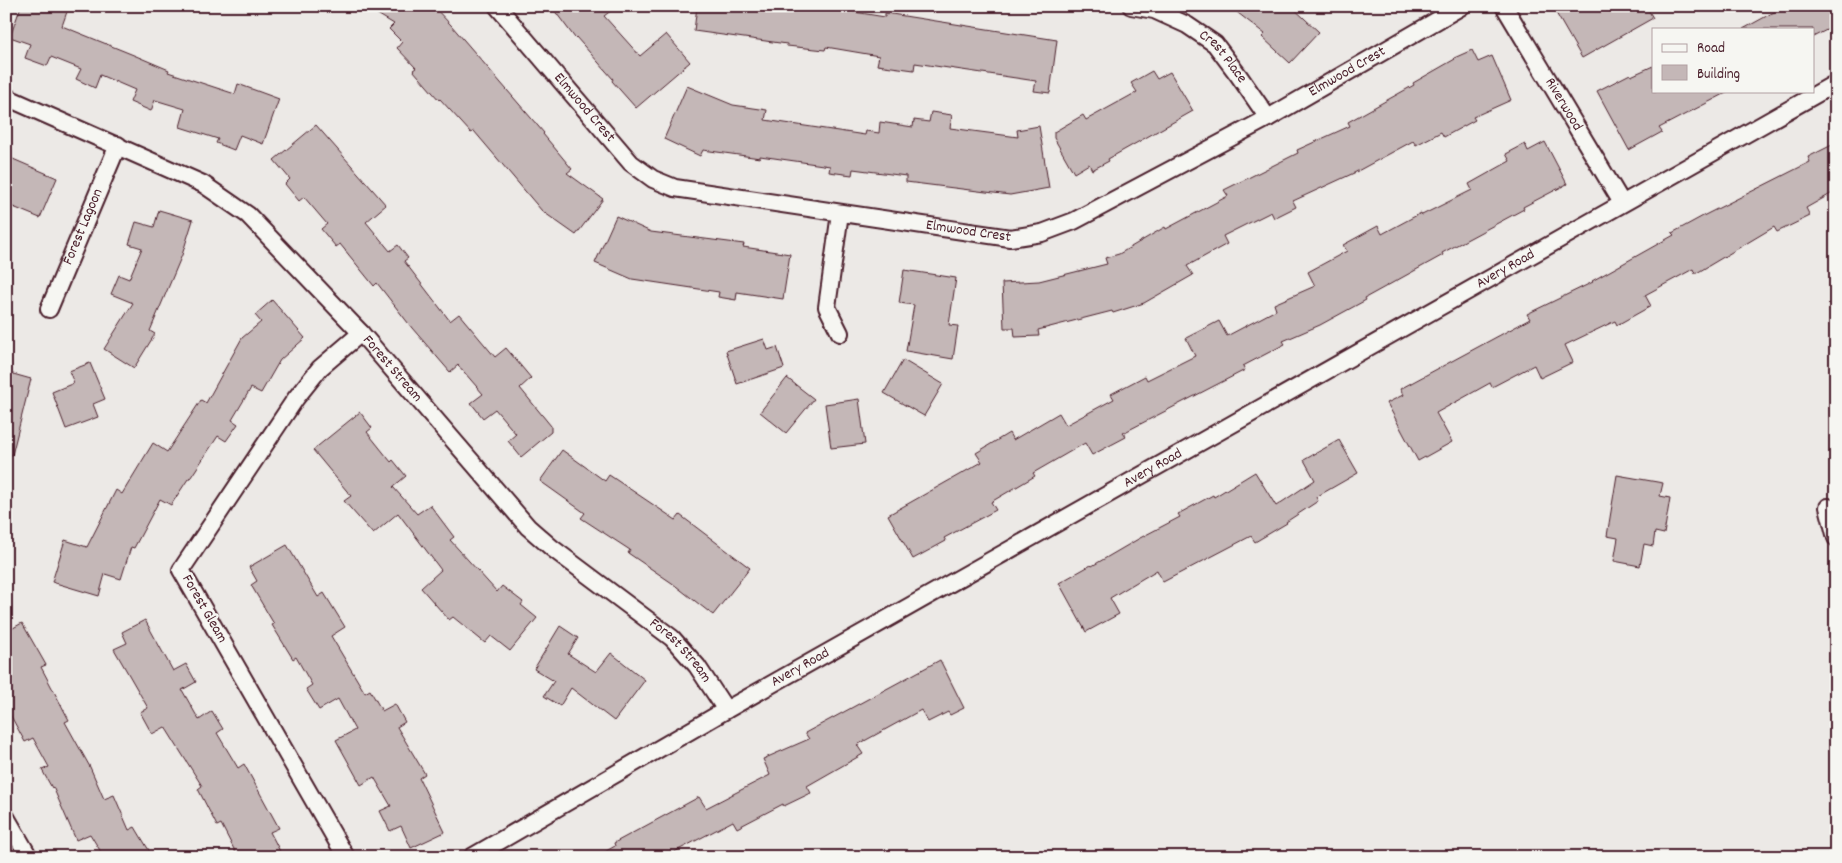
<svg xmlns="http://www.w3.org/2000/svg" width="1842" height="863" font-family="Dekko,sans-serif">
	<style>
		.building { fill: #c4b7b7; stroke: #4a1f2b }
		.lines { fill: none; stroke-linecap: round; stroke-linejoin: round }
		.minor-casing { stroke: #4a1f2b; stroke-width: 20 }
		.minor { stroke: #f6f6f2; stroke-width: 16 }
		.labels { text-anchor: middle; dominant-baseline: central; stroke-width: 5; stroke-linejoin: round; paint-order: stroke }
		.street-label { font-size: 15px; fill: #4a1f2b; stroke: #f6f6f2 }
	</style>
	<rect width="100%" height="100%" fill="#ece9e6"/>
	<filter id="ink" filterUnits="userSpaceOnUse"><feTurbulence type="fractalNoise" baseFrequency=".02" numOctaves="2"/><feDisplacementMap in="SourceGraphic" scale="10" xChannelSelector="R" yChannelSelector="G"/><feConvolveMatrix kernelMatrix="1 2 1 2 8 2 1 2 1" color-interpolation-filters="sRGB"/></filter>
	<g filter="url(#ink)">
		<g class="building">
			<polygon points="21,6 69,6 62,26 136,56 169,70 168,72 235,94 238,84 279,99 263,144 240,135 234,150 216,143 218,139 180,127 185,109 155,100 151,111 130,102 135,90 100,75 95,88 76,79 81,69 51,57 47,66 25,58 30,44 10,37"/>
			<polygon points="364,6 433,6 451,25 544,133 543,134 572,169 567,173 603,199 576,235 542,211 474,131 471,133 440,99 439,100 413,70 416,68 397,48 402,42 389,29 394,24"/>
			<polygon points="551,6 617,6 604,16 640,56 666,34 690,62 636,108 612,81 613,79 576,37 575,38"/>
			<polygon points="697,6 830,6 830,8 885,17 885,13 1057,40 1050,93 1034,91 1036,81 915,63 914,70 877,65 879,56 826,47 825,50 787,46 787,44 694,31"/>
			<polygon points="1229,6 1291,6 1319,32 1290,63 1262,37 1265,34"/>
			<polygon points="1552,6 1646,6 1653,18 1582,58"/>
			<polygon points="1785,6 1836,6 1836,25 1813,37 1813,29 1743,29"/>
			<polygon points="1472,50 1478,62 1492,56 1511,100 1473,117 1475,120 1444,137 1441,132 1416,145 1413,141 1354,173 1293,201 1296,207 1274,218 1271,212 1223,236 1227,244 1187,266 1193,275 1144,303 1113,313 1112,311 1038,330 1039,336 1015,337 1014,328 1004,328 1002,283 1039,281 1107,264 1105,258 1119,254 1165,227 1166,229 1228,196 1224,190 1298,153 1297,150 1350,126 1348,122 1414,85 1413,83 1455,59 1454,58"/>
			<polygon points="1653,66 1653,91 1730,91 1659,128 1662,132 1629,150 1597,91 1630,74 1631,76"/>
			<polygon points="1152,71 1157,79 1170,72 1193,111 1108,159 1109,161 1092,170 1089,164 1074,173 1054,138 1054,132 1083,115 1086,120 1137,92 1131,83"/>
			<polygon points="687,86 733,105 767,110 765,120 865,135 866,131 879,133 880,122 913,127 914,120 929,122 931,112 952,115 950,128 1018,137 1017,130 1039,126 1049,188 1010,195 906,182 906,176 853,169 852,175 829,172 830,166 760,156 760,158 703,150 700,156 664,139"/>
			<polygon points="316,125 386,205 366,222 390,251 398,245 408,258 404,261 450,321 459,314 495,357 506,348 531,378 520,388 551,426 551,432 521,457 508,441 516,434 495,409 483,418 471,403 483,394 458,365 450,372 412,328 377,283 374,286 340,244 336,247 321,229 327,224 304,197 299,201 285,184 290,179 274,160"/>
			<polygon points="1545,142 1567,184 1523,207 1524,209 1442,253 1443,255 1365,298 1366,300 1320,325 1283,341 1285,344 1243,366 1245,370 1123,433 1126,437 1092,455 1085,443 1033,473 1035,476 991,502 996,510 944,538 946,541 913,559 888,515 982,462 976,453 1009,433 1013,440 1059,413 1066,425 1114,399 1111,394 1145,376 1147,380 1195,356 1186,338 1219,321 1227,336 1276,310 1274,304 1315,286 1308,272 1347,251 1343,245 1378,226 1382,234 1421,213 1422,215 1472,190 1469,184 1510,161 1506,154 1525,144 1528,151"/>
			<polygon points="1836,143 1836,191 1806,208 1810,216 1777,232 1774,227 1695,274 1693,269 1645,295 1651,306 1617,325 1615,321 1565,345 1573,362 1540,378 1534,365 1492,387 1490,383 1436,413 1452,442 1418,461 1387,403 1403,395 1400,389 1530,319 1527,314 1593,282 1592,281 1674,235 1672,233 1705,215 1810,162 1808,157"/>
			<polygon points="6,156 57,178 40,218 6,204"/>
			<polygon points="159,210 193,220 182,255 150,331 155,334 134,368 104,349 133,303 111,294 119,275 129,279 142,248 129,244 136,222 154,227"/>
			<polygon points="616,216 651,232 744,244 743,247 790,254 783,299 737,292 736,300 718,297 719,292 632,279 595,263"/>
			<polygon points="904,270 956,278 949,325 958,326 953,359 906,351 914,305 899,303"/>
			<polygon points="272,300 305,338 280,360 261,393 251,388 232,420 238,424 226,441 218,436 189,480 188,479 171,505 160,499 134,548 131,547 121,579 105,574 99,596 52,582 65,540 87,547 116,490 122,494 153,443 167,452 201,400 206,403 242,338 261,322 255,315"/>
			<polygon points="764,339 768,350 777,347 784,368 737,384 726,351"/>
			<polygon points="903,360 943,384 924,416 884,393"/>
			<polygon points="90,363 105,399 93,404 98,417 66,429 52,392 74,383 69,371"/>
			<polygon points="6,372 31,379 12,455 6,455"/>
			<polygon points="787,378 814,399 786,433 760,412"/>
			<polygon points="859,399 865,444 831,448 825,404"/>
			<polygon points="360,412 372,428 367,432 391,462 393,460 406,476 393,487 417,514 430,505 454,537 450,540 497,592 502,586 523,602 521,605 537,618 510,651 491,636 485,643 453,617 449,620 421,588 441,570 398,513 373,534 344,501 351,496 313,450"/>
			<polygon points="1339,440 1358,473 1316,497 1318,501 1286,522 1287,523 1255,542 1251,536 1163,582 1157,570 1110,598 1119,614 1086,632 1059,583 1091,565 1092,566 1140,538 1180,517 1178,514 1213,495 1214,497 1255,472 1276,506 1315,480 1304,460"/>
			<polygon points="562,450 605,481 609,475 676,520 680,515 750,568 713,615 672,583 628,553 630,550 581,518 585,513 540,481"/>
			<polygon points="1617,475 1663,483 1660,496 1670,498 1664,534 1655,532 1653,546 1644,544 1640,566 1614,561 1618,538 1607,536"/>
			<polygon points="287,545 318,597 324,593 345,627 331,636 365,693 370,690 382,711 395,704 405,722 397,727 425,774 419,778 445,832 411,848 401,826 390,831 380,811 391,806 374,777 361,785 336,740 355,730 338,699 319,710 306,689 312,685 296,657 293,659 272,625 274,624 251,585 257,581 249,567"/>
			<polygon points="145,620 173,671 186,664 196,682 182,690 199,720 212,711 223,729 217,733 238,768 244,764 279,828 270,832 283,857 238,857 221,824 217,826 198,789 202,786 165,727 152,734 140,712 148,708 114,649 127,643 122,632"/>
			<polygon points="22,623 46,665 41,667 69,720 65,722 90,767 104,799 114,795 129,830 135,827 153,857 104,857 90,834 76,840 53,787 52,788 42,770 49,767 33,738 25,742 6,707 6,632"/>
			<polygon points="560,626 578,638 568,654 596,672 611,653 645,680 614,721 571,688 560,706 544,696 554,681 534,669"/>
			<polygon points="940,660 964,708 950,715 948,712 928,722 921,710 857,745 863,754 807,786 811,793 784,806 783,804 737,828 733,821 665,857 596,857 615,846 614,843 699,797 706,808 770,775 763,759 809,739 805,733"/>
		</g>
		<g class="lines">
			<g class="minor-casing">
				<g id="minor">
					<path id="s1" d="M497,6L631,163L653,179L675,188L1010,238L1042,233L1074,221L1268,118L1462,6"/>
					<path id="s2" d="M1131,6L1154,10L1187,25L1215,44L1239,76L1268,118"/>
					<path id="s3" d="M1504,6L1622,203"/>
					<path id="s4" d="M6,97L203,184L248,215L361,333L528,527L552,548L672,638L697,666L726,710"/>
					<path id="s5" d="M49,309L118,145"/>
					<polyline points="840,333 827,307 840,213"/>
					<polyline points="1828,507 1836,538"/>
					<polyline points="6,817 29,857"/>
					<polyline points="346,857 181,570 296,398 320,368 361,333"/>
					<path id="s6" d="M472,857L726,710L1836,83"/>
				</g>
			</g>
			<use href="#minor" class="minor"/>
		</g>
	</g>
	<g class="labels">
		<g class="street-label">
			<text stroke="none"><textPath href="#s2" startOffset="108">Crest Place</textPath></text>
			<text stroke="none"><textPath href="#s1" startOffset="974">Elmwood Crest</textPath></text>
			<text stroke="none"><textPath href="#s3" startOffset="115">Riverwood</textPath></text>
			<text stroke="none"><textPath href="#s1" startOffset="134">Elmwood Crest</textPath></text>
			<text stroke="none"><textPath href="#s5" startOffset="89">Forest Lagoon</textPath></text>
			<text stroke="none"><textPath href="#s1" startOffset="554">Elmwood Crest</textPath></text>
			<text stroke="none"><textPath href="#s6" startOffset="1189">Avery Road</textPath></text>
			<text stroke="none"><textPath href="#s4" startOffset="481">Forest Stream</textPath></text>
			<text stroke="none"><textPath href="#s6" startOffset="784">Avery Road</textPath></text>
			<text transform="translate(204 609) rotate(60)">Forest Gleam</text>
			<text stroke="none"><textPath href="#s4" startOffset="886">Forest Stream</textPath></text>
			<text stroke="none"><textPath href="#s6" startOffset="379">Avery Road</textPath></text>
		</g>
	</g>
	<rect width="1842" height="863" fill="none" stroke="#f6f6f2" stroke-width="25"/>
	<rect x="12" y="12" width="1817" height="838" fill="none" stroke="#4a1f2b" stroke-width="2" filter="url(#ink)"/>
	<rect x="1652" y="28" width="162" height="65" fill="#f6f6f2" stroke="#b1a0a2"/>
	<rect x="1662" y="44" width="25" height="8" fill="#f6f6f2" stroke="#b1a0a2"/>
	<text x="1697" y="52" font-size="15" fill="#4a1f2b">Road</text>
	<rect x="1662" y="65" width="25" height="15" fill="#c4b7b7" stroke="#b1a0a2"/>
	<text x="1697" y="78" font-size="15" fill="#4a1f2b">Building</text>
</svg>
